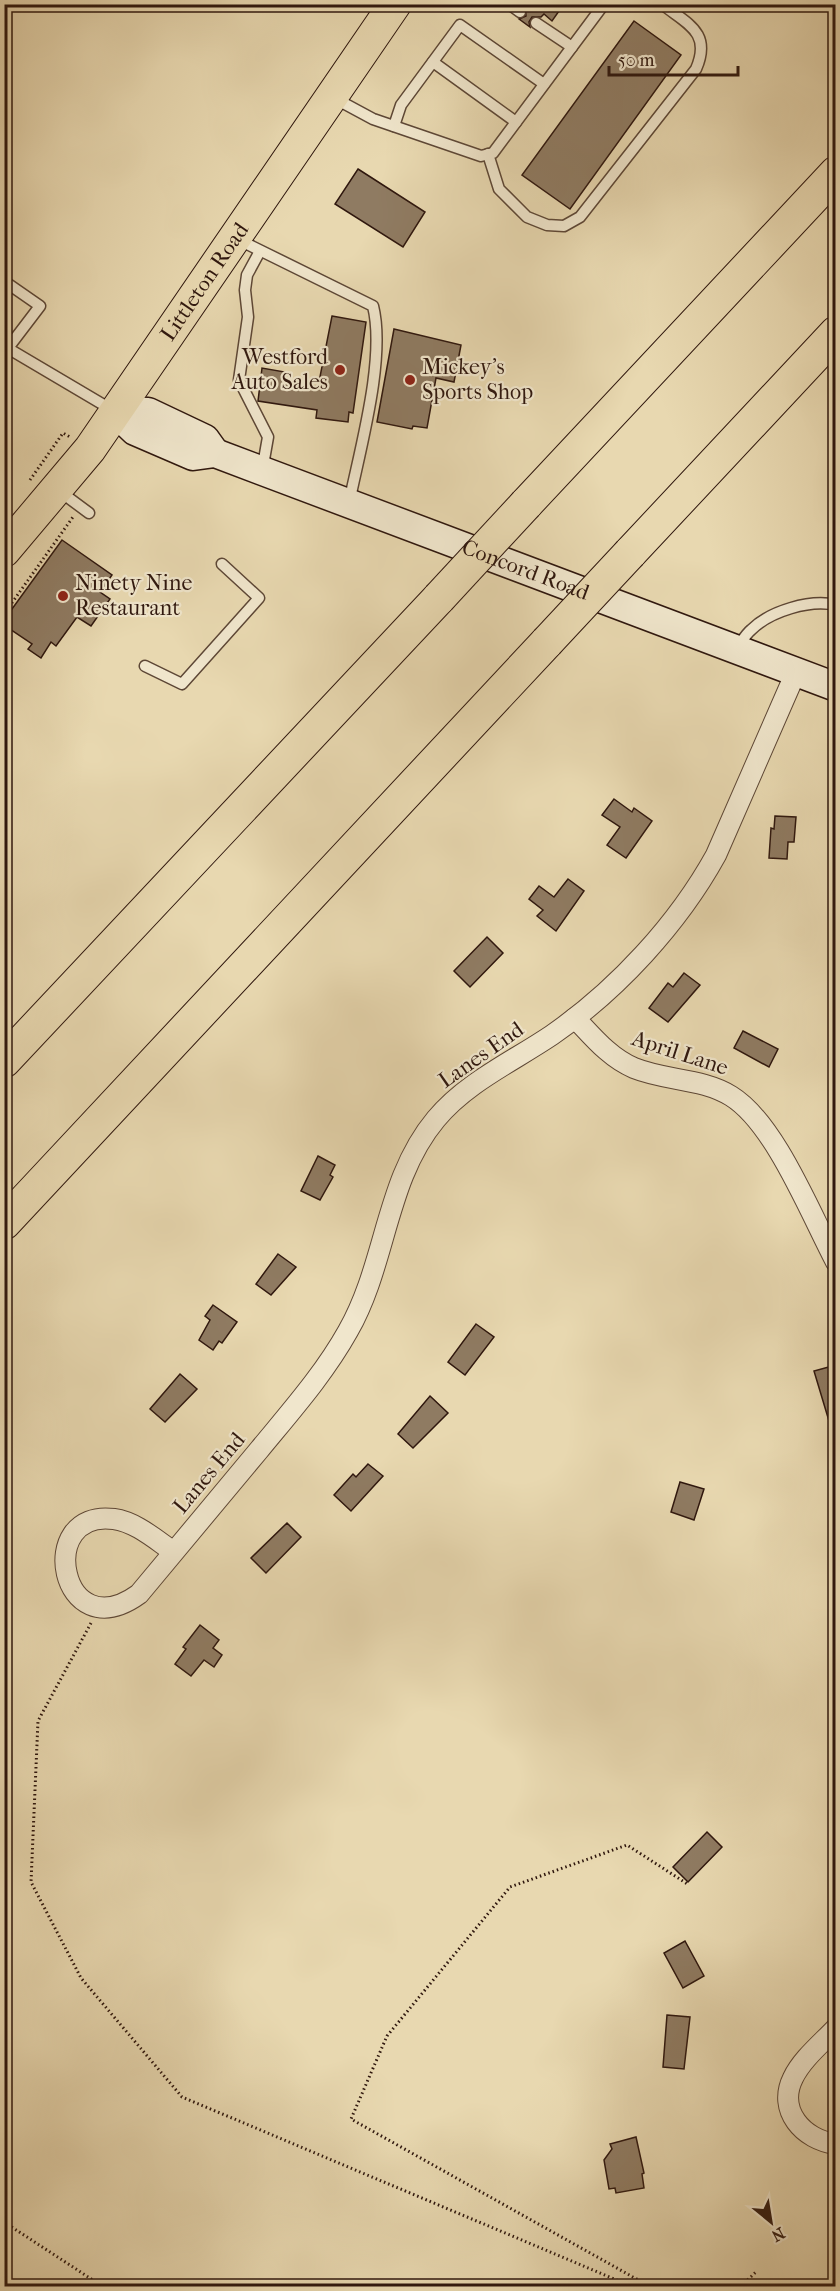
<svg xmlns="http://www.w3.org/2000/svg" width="840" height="2291" font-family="'IM FELL French Canon',serif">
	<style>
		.building { fill: #8f7b62; stroke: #2f170e; stroke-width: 1.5 }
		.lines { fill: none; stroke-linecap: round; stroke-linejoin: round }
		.service-casing { stroke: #5d4736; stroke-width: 13 }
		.minor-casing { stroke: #5d4736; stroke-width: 22 }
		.secondary-casing { stroke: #2f170e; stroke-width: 31 }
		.primary-casing { stroke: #2f170e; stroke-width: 34 }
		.motorway-casing { stroke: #2f170e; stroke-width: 35 }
		.path { stroke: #2f170e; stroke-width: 3; stroke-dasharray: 1.5 3; stroke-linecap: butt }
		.service { stroke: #f0e6cc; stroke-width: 10 }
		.minor { stroke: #f0e6cc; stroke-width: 20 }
		.secondary { stroke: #f0e6cc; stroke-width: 28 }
		.primary { stroke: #e8d8b0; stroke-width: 32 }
		.motorway { stroke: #e8d8b0; stroke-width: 33 }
		.motorway-bridge-casing { stroke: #2f170e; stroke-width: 35; stroke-linecap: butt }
		.motorway-bridge { stroke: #e8d8b0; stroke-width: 33 }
		.poi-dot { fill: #8f2418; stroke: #f0e6cc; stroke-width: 2 }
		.labels { text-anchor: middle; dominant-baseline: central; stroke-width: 4.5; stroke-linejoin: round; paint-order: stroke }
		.street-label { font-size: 22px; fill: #2f170e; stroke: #f0e6cc }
		.poi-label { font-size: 22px; fill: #2f170e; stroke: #f0e6cc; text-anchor: start }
	</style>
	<rect width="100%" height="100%" fill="#e8d8b0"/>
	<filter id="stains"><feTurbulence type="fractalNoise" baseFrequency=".00333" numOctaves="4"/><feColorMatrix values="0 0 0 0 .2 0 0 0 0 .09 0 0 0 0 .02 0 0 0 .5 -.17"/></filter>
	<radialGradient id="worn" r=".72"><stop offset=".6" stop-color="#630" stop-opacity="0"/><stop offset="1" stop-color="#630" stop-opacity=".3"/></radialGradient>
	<g class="building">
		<polygon points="525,4 564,4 552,21 544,14 541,17 532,17 529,22 530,27 519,19 526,16"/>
		<polygon points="634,21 681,55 570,209 522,175"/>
		<polygon points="358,169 425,212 403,247 335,204"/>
		<polygon points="332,316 366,322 353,413 349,412 348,422 316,418 317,410 258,401 262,368 285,372 284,382 318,387"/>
		<polygon points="394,329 461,345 454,382 436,378 427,428 413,426 412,429 377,422"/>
		<polygon points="62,540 112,575 100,592 110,599 91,626 77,617 56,646 51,642 41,658 28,649 32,644 4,625 4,620"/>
		<polygon points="614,799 632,812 634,808 652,821 626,858 607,845 620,827 602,815"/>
		<polygon points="775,816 796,817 794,842 788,842 787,859 769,858 771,828 774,829"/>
		<polygon points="568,879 584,891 556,931 537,916 543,910 529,899 539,886 554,897"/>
		<polygon points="487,937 503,953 470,987 454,971"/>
		<polygon points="684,973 700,985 668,1022 649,1008 668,983 673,987"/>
		<polygon points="743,1031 778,1049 769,1067 734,1048"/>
		<polygon points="318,1156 335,1165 330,1175 333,1177 320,1200 301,1191"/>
		<polygon points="278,1254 296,1267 271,1295 256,1284"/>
		<polygon points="213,1305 237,1322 222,1343 219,1341 213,1350 199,1340 210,1320 205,1316"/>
		<polygon points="476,1324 494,1337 465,1375 448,1362"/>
		<polygon points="836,1365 836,1431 832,1431 814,1371"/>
		<polygon points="180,1374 197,1389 165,1422 150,1409"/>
		<polygon points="430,1396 448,1413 413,1448 398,1434"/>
		<polygon points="368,1464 383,1476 351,1511 334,1495 353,1474 356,1477"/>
		<polygon points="680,1482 704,1489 694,1520 671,1512"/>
		<polygon points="287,1523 301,1537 266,1573 251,1558"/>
		<polygon points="200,1625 219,1640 213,1648 222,1655 214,1667 204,1660 191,1676 175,1664 186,1649 183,1647"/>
		<polygon points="707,1832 722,1847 688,1882 673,1867"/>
		<polygon points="685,1941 704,1976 683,1988 664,1953"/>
		<polygon points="667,2015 690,2017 684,2069 663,2067"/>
		<polygon points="636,2137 644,2173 642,2174 644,2188 616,2193 615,2188 609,2189 604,2160 612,2149 610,2144"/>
	</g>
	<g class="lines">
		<g class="service-casing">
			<g id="service">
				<polyline points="509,4 520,12"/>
				<polyline points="536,23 572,47"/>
				<polyline points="433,62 516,122"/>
				<polyline points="334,98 373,119 481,156 493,153 604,4"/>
				<polyline points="394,126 401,105 460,25 544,84"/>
				<path d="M488,154L499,189L527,217L547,225L564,226L580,217L696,69C712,32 687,24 662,4"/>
				<path d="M237,239L373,306C386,358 360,449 349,503"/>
				<polyline points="260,251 247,275 245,290 248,317 239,380 268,437 262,471"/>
				<polyline points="4,281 40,306 8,348"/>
				<polyline points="4,346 114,411"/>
				<polyline points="58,490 89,513"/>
				<path d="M736,649C741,643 745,635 751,630C770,611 810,599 836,605"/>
				<polyline points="145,666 182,684 259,598 222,564"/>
			</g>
		</g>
		<g class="minor-casing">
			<g id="minor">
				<path d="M575,1018C593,1037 610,1058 634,1068C666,1081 702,1078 731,1096C775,1123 811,1215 836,1262"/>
				<path d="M174,1552C156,1540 136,1522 114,1519C34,1508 60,1651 139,1594C179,1546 219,1498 259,1450C291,1411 324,1374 348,1331C387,1263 385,1180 436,1119C467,1082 512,1062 552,1035C617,990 678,924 716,855L796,672"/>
				<path d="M836,2028C822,2043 802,2059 793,2078C777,2110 803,2140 836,2144"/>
			</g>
		</g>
		<g class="secondary-casing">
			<g id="secondary">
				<path id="s1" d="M114,411L135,431L193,456L215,453L836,687"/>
				<polyline points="114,411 148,412 205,439 215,453"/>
			</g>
		</g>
		<g class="primary-casing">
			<g id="primary">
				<path id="s2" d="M4,551L90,449L395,4"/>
			</g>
		</g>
		<g class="motorway-casing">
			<g id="motorway">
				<polyline points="526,504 836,173"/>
				<polyline points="630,553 836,333"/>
				<polyline points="4,1061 439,598"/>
				<polyline points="4,1223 547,642"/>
			</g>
		</g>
		<g class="path">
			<polyline points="30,480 63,433 70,437"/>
			<polyline points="4,614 73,517"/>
			<polyline points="91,1623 38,1721 31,1882 81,1978 182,2097 631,2286"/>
			<polyline points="4,2222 102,2286"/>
			<polyline points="649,2286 351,2119 387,2036 510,1887 627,1845 689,1885"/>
			<polyline points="741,2286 756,2272"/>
		</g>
		<use href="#service" class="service"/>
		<use href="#minor" class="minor"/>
		<use href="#secondary" class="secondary"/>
		<use href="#primary" class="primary"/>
		<use href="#motorway" class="motorway"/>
		<g class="motorway-bridge-casing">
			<g id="motorway-bridge">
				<polyline points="439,598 526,504"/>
				<polyline points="547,642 630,553"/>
			</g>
		</g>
		<use href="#motorway-bridge" class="motorway-bridge"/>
	</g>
	<g class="poi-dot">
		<circle cx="340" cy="370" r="6"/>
		<circle cx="410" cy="380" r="6"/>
		<circle cx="63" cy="596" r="6"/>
	</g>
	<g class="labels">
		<g class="street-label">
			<text stroke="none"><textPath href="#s2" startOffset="336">Littleton Road</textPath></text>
			<text stroke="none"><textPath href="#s1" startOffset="446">Concord Road</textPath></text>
			<text transform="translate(680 1053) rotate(18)">April Lane</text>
			<text transform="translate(481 1055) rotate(-35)">Lanes End</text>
			<text transform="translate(209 1473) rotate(-50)">Lanes End</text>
		</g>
		<g class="poi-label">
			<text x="328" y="357" text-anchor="end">Westford<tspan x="328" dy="25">Auto Sales</tspan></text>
			<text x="422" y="367">Mickey's<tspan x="422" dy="25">Sports Shop</tspan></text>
			<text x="75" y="583">Ninety Nine<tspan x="75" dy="25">Restaurant</tspan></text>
		</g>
	</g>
	<rect width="840" height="2291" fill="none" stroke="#e8d8b0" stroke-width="24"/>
	<rect x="6" y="6" width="828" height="2279" fill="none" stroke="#2f170e" stroke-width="3"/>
	<rect x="12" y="12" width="816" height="2267" fill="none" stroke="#2f170e" stroke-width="1.5"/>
	<g transform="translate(771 2222) rotate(150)" stroke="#f0e6cc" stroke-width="4.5" paint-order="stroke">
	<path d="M0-4.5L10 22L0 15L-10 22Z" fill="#2f170e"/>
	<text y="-9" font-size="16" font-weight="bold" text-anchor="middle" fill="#2f170e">N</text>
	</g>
	<path d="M609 66v9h129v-9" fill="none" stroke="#2f170e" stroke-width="3"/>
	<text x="618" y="66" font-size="18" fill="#2f170e" stroke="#f0e6cc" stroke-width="4.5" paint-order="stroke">50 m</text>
	<rect width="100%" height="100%" filter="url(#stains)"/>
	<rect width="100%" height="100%" fill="url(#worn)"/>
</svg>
